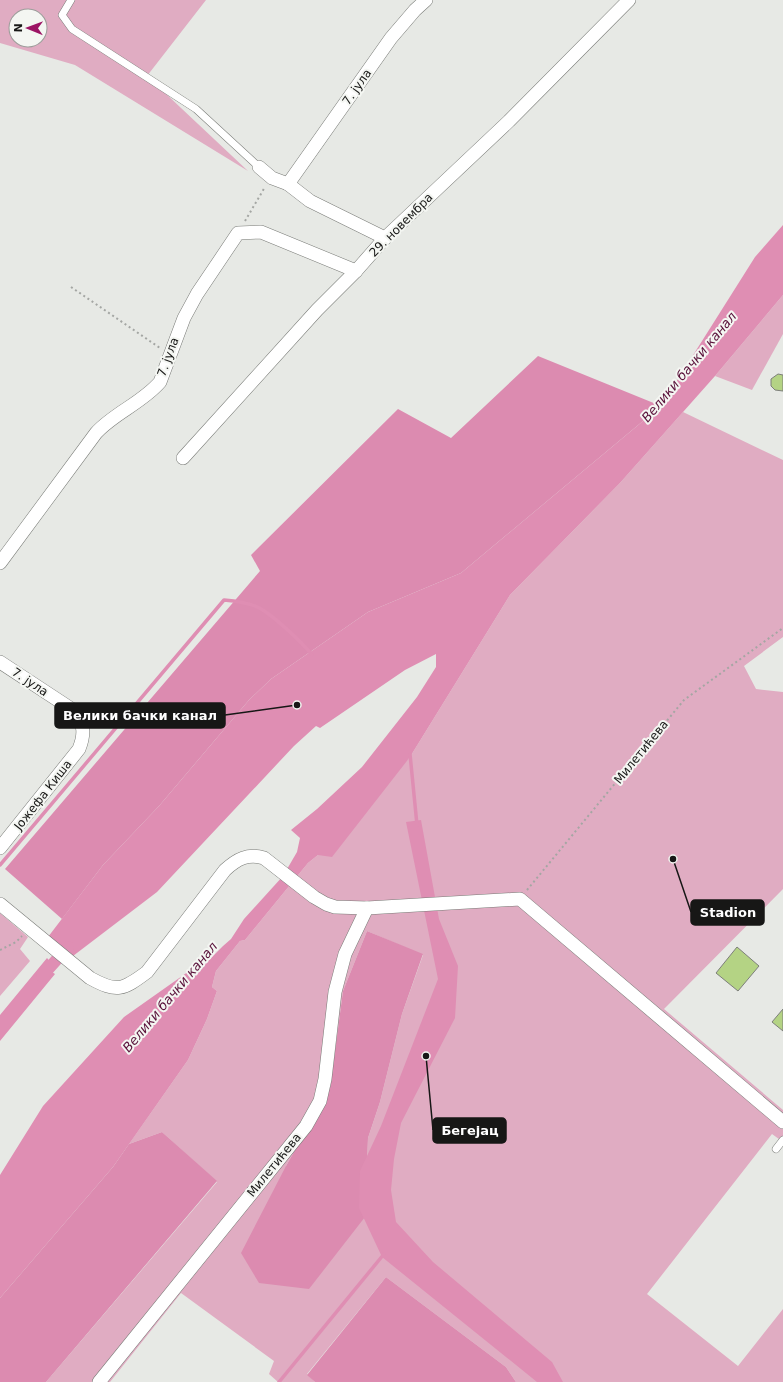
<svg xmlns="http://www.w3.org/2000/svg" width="783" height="1382" font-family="'DejaVu Sans',sans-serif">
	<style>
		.green { fill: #e0acc2; fill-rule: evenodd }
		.forest { fill: #dc8bb0 }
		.water { fill: #df8eb3 }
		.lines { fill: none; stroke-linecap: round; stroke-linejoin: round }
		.stream { stroke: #df8eb3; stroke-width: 3.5 }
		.canal { stroke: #df8eb3; stroke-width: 12 }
		.building { fill: #b4d384; stroke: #7d7f7b }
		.lane-casing { stroke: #797b77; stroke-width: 8 }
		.street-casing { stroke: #797b77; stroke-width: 14 }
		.path { stroke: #a4a6a3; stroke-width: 2; stroke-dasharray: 2 3; stroke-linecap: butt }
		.lane { stroke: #fff; stroke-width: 7 }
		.street { stroke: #fff; stroke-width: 13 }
		.labels { text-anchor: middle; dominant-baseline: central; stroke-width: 4; stroke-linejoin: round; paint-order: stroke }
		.street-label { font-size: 12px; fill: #171716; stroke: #f4f6f2 }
		.water-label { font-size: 13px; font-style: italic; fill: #59113a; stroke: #f4f6f2 }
		.leader { fill: none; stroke: #171716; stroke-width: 1.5 }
		.callout-dot { fill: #171716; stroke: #f4f6f2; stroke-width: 1.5 }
		.callout { fill: #171716; stroke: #171716; stroke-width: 1.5 }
		.callout-label { font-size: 13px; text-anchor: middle; font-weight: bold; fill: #fff }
	</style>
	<rect width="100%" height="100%" fill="#e7e9e5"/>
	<g class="green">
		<path d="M0,0H206L147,76L248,171L75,65L0,43ZM16,16H40V40H16Z"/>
		<polygon points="783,295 783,334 752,390 715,376"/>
		<path d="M683,412L783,460V637L744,666L756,689L783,692V889L664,1009L783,1110V1142L772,1134L647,1294L738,1366L783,1309V1382H516L506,1367L386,1277L307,1374L315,1382H278L269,1374L274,1361L181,1293L110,1382H46L217,1182L162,1132L129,1144L188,1060L207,1019L217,991L212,987L216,971L240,941L245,940L308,863L318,855L410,757L510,595L620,483ZM367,931L423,955L402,1014L380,1102L368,1138L365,1217L286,1166L330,1088L343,991Z"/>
		<polygon points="0,913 28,937 20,949 30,961 0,996"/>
	</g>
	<g class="forest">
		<polygon points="538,356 661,406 461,573 368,612 271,679 249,700 159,806 103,865 62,919 5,869 260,571 251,555 398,409 451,438"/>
		<polygon points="367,931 423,954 402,1014 380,1102 368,1138 365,1217 309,1289 259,1283 241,1253 286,1166 330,1088 343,991"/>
		<polygon points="162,1132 217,1181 46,1382 0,1382 0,1298 113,1167 129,1144"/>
		<polygon points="386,1277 506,1367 516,1382 315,1382 307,1375"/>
	</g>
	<g class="water">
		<polygon points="783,225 783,295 715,376 620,483 510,595 410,757 332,857 318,855 308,863 245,940 240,941 216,971 212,987 217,991 207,1019 188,1060 113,1167 0,1298 0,1175 43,1106 124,1017 192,969 206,963 223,946 231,939 244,919 283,876 297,852 300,838 291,830 317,809 362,767 417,697 436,667 436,654 405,670 320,728 316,726 294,746 157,892 73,956 48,937 103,865 159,806 249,700 271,679 368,612 461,573 661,406 755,257"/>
		<polygon points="421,820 439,919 458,966 455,1018 401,1123 394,1159 391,1190 396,1222 433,1262 552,1362 563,1382 537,1382 382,1257 359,1208 360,1171 381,1126 438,979 406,822"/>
		<polygon points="47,958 56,968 52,972 55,974 0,1041 0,1015"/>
	</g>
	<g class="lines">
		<g class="stream">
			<polyline points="410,754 417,825"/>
			<path d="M0,865L224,600C235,601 245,602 255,606C269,611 303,643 312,655"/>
			<polyline points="279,1382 384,1254"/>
		</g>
		<polyline class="canal" points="42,976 68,947"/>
	</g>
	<g class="building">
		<polygon points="778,374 783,375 783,391 775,390 771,386 771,379"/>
		<polygon points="737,947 759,966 738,991 716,973"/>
		<polygon points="783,1009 783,1031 772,1022"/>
	</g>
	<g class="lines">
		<g class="lane-casing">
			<g id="lane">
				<polyline points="71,0 62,15 72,29 196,109 259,167"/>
				<polyline points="776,1149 783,1140"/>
			</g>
		</g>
		<g class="street-casing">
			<g id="street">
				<polyline points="259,167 272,178 288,184"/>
				<polyline points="385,238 310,201 288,184 391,38 415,10 426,0"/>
				<polyline points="183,458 317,310 356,271 385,238 509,121 629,0"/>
				<path d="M0,563L96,433C114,413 142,403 160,382L184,318L197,294L238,233L261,232L356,271"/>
				<path d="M0,662L76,712C84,725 85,734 79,749L0,848"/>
				<path d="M0,904L90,978C117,993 123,990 147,972L225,870C237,859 248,853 264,858L314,897L326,904L335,907L367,908L520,899L783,1122"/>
				<polyline points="99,1382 306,1126 320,1101 325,1079 335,992 345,954 367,908"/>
			</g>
		</g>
		<g class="path">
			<polyline points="245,221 265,187"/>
			<polyline points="71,287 160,348"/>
			<polyline points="527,890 684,700 783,628"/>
			<polyline points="0,950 16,942 22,936"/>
		</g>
		<use href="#lane" class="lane"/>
		<use href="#street" class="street"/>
	</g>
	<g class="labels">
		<g class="street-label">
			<text transform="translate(357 87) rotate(-55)">7. јула</text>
			<text transform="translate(401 225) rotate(-45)">29. новембра</text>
			<text transform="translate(168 357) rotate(-70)">7. јула</text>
			<text transform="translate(30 682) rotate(34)">7. јула</text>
			<text transform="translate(641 752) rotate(-51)">Милетићева</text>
			<text transform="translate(43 795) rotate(-52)">Јожефа Киша</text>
			<text transform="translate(274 1165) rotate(-51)">Милетићева</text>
		</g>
		<g class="water-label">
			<text transform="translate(689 367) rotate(-50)">Велики бачки канал</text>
			<text transform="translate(170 997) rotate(-50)">Велики бачки канал</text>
		</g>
	</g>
	<path class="leader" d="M297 705L225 715M673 859L691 912M426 1056L433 1130"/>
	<g class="callout-dot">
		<circle cx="297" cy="705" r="4"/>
		<circle cx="673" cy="859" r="4"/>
		<circle cx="426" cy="1056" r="4"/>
	</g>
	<g class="callout">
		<rect x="55" y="703" width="170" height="25" rx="4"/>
		<rect x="691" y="900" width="73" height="25" rx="4"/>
		<rect x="433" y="1118" width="73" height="25" rx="4"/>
	</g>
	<g class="callout-label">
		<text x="140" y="720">Велики бачки канал</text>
		<text x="728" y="917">Stadion</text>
		<text x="470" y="1135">Бегејац</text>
	</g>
	<g transform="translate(28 28) rotate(271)"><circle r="19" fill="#f4f6f2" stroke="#9c9d9a"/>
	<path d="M0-3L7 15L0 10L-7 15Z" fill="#9c1464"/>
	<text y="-6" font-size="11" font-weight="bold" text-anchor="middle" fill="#171716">N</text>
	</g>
</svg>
